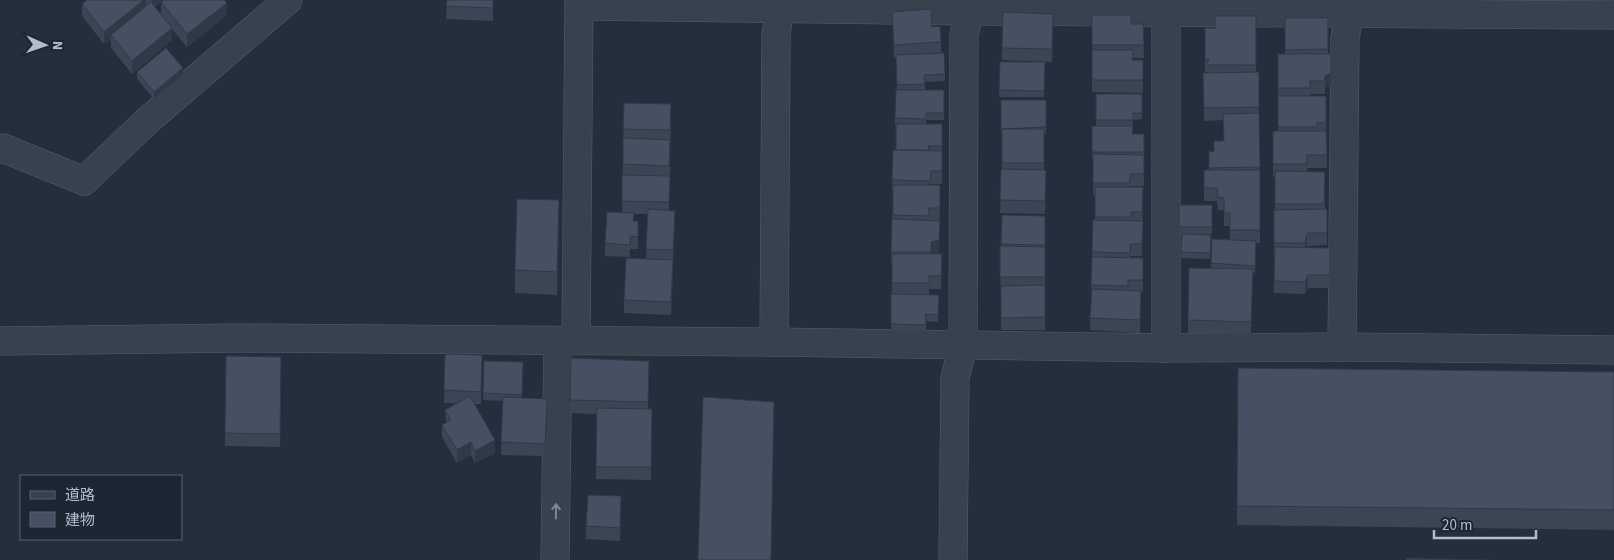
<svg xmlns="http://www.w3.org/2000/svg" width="1614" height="560" font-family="'Source Sans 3','Noto Sans JP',sans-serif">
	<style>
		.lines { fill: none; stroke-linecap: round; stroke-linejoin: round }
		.minor-casing { stroke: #565f6c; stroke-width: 29 }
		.minor { stroke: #38414e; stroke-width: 28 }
		.wall { fill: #3b4654 }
		.shaded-wall { fill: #303945 }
		.building { fill: #455162; stroke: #303945 }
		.oneway { stroke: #7c8592 }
	</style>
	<rect width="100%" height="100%" fill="#242f3e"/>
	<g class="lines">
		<g class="minor-casing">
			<g id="minor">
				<polyline points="579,6 970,11 1614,15"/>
				<polyline points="0,149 3,148 84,181 147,121 288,0"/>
				<polyline points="0,341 238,338 774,342 1166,348 1342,347 1614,350"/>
				<polyline points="576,341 579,0"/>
				<polyline points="774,342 776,35 781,0"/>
				<polyline points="1342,347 1345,38 1352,0"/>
				<polyline points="1166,348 1166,0"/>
				<polyline points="555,560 558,341"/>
				<polyline points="953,560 955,378 963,345 964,35 972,0"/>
			</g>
		</g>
		<use href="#minor" class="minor"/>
	</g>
	<g class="wall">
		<polygon points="87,0 163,0 155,7 161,14 161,2 227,15 187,47 172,29 172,40 132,74 111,48 111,39 104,44 82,16 82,4"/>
		<polygon points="447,0 493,0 493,21 446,19"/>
		<polygon points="892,12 932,27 941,42 941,53 945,74 945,81 925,82 925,90 944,90 944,120 926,120 926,124 942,124 942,184 931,184 931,185 940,198 939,253 935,254 942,254 941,289 929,289 929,295 939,295 938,322 926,321 926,331 891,331 891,294 892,295 892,264 891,264 891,252 893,193 892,193 893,150 896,150 896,125 895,125 895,118 897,90 896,58 894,58"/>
		<polygon points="1092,15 1131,24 1143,24 1144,58 1133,58 1133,60 1143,60 1143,93 1092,92"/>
		<polygon points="1256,16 1256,72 1259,72 1259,119 1260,170 1260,243 1256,243 1255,273 1253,273 1251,335 1188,333 1188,320 1211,268 1212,239 1230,240 1230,226 1224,226 1224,210 1218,210 1217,201 1204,201 1204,170 1209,170 1209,151 1214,152 1224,141 1223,120 1204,121 1203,73 1207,73 1207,72 1205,72 1205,28 1215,28"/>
		<polygon points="1285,18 1328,18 1328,54 1331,54 1331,86 1325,88 1325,94 1310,94 1310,96 1326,96 1327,168 1307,168 1307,172 1325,172 1325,209 1327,209 1327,245 1307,246 1307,248 1330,248 1330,288 1308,288 1305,294 1274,293 1274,210 1275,210 1275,177 1273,177 1273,131 1278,131 1278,54 1285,54"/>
		<polygon points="1053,26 1052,62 1002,60 1002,48"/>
		<polygon points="1000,62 1045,62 1044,97 999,97"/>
		<polygon points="137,72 183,74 154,99 137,79"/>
		<polygon points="1096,94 1142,94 1142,119 1133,120 1132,134 1144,134 1144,186 1130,186 1130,187 1143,187 1142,256 1130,256 1130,258 1143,258 1143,292 1141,292 1140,333 1090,330 1093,220 1095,220 1095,195 1093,195 1093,159 1092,159 1092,126 1096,126"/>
		<polygon points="1001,100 1046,100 1046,134 1044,134 1044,170 1046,170 1045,214 1000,213 1002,169"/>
		<polygon points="624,103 671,116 669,211 675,224 673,260 673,273 671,315 624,313 624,300 646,259 648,214 634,214 634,221 638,233 638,249 630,249 630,257 605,256 605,243 622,213"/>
		<polygon points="1212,205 1212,234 1187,234 1211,235 1210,259 1181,258 1182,234 1179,234 1179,227"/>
		<polygon points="1045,216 1045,330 1001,330 1000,246 1001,246 1001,244"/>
		<polygon points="559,223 557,295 515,293 515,270"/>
		<polygon points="445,354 482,355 481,404 475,404 495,453 475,463 471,455 457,463 442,437 442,425 446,423 445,410 457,403 444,403"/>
		<polygon points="226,356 281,357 280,447 225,446"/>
		<polygon points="484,361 523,362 522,398 547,412 545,456 501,455 503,401 483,400"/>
		<polygon points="649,361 648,409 652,409 651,480 596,479 596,414 570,413 570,400"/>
		<polygon points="1238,368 1614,372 1614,530 1237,525"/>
		<polygon points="621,509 620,541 586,539 586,526"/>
	</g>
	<g class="shaded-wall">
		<polygon points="144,0 146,0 146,11 111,35 111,39 104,44 104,32"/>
		<polygon points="152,0 163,0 152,9"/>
		<polygon points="227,3 227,15 187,47 187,34"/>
		<polygon points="172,28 172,40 132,74 132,61"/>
		<polygon points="183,68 183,74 154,99 154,92"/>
		<polygon points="1331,73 1331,86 1325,88 1325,94 1325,76"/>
		<polygon points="559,200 559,223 557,295 557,272"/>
		<polygon points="675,211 675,224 673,263 673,250"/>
		<polygon points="940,221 939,253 931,255 931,265 931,242"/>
		<polygon points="1307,233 1307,246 1305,256 1305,243"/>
		<polygon points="673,260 673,273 671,315 671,302"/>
		<polygon points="1308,275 1308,288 1305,294 1305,282"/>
		<polygon points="547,399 547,412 545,456 545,444"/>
		<polygon points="495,440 495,453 475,463 475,451"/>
		<polygon points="471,442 471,455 457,463 457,450"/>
		<polygon points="621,496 621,509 620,541 620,528"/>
	</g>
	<g class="building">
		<polygon points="87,0 144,0 104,32 82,4"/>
		<polygon points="164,0 224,0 227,3 187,34 161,2"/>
		<polygon points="447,0 493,0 493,8 446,6"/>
		<polygon points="151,2 172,28 132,61 111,35"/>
		<polygon points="931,9 932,27 940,26 941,42 894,45 892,12"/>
		<polygon points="1003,12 1053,14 1052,49 1002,48"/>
		<polygon points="1092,15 1131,15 1131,24 1143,24 1144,45 1092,45"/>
		<polygon points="1215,16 1256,16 1256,65 1207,65 1209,59 1205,59 1205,28 1215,28"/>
		<polygon points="1285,18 1328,18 1328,49 1285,50"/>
		<polygon points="166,48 183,68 154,92 137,72"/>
		<polygon points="1092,50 1133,50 1132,60 1143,60 1143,80 1092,80"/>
		<polygon points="944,53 945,74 924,75 925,84 897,85 896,55"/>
		<polygon points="1278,54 1331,54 1331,73 1325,76 1325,81 1310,81 1310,88 1278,88"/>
		<polygon points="1000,62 1045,62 1044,91 999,90"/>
		<polygon points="1259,72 1259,107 1204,108 1203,73"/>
		<polygon points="896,90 944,90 944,113 926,113 926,119 895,118"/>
		<polygon points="1096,94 1142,94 1142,113 1133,113 1133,120 1096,120"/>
		<polygon points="1278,96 1326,96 1326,123 1317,122 1317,127 1278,127"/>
		<polygon points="1001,100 1046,100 1046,127 1001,129"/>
		<polygon points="624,103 671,104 670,130 623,129"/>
		<polygon points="1259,113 1260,167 1209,168 1209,151 1214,152 1214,141 1224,141 1223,114"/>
		<polygon points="896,124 942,124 942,146 928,146 929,150 896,150"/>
		<polygon points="1092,126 1133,126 1132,134 1144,134 1144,152 1092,152"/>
		<rect x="1002" y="129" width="42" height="34"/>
		<polygon points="1273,131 1326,131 1327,155 1307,155 1307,164 1273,164"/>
		<polygon points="623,138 670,140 669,166 623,164"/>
		<polygon points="893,150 942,151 942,171 931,171 930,181 892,180"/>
		<polygon points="1093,154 1144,155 1144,174 1130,174 1130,183 1093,183"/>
		<polygon points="1001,169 1046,170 1045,201 1000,200"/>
		<polygon points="1204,170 1260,170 1260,230 1230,230 1230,213 1224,213 1224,198 1218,197 1217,188 1204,188"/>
		<polygon points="1275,171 1325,172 1324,204 1275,204"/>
		<polygon points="622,175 670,176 669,202 622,201"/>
		<polygon points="893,185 940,185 940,208 929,208 929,216 893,215"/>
		<polygon points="1095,187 1143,187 1142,212 1131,212 1131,217 1095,217"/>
		<polygon points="517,199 559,200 557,272 515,270"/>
		<rect x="1179" y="205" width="33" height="22"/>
		<polygon points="648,209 675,211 673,250 646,249"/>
		<polygon points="1327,209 1327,233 1307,233 1305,243 1274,243 1274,210"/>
		<polygon points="607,212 634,213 633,221 638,221 638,237 630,236 630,245 605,243"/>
		<polygon points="1002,215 1045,216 1045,245 1001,244"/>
		<polygon points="892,219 940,221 939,240 931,242 931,252 891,252"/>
		<polygon points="1093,220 1143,221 1142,244 1130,244 1130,253 1092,252"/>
		<polygon points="1182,234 1211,235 1210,253 1181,252"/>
		<polygon points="1212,239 1256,241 1255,266 1211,263"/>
		<polygon points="1000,246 1045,247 1045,277 1000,277"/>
		<polygon points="1275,247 1330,248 1330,275 1308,275 1305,282 1274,281"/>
		<polygon points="892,254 942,254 941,276 929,276 929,283 892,283"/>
		<polygon points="1092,257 1143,258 1143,280 1128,280 1128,286 1091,285"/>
		<polygon points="626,258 673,260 671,302 624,300"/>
		<polygon points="1189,268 1253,269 1251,322 1188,320"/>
		<polygon points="1045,285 1045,317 1001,318 1001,286"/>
		<polygon points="1092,289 1141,291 1140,320 1090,318"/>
		<polygon points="891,294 939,295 938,315 925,314 926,325 891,324"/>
		<polygon points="445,354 482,355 481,392 444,390"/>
		<polygon points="226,356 281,357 280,434 225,433"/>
		<polygon points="571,358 649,361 648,402 570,400"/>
		<polygon points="484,361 523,362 522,395 483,393"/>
		<polygon points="1238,368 1614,372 1614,510 1237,506"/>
		<polygon points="470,396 495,440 475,451 471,442 457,450 442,425 451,420 445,410"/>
		<polygon points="503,397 547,399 545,444 501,442"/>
		<polygon points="703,397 774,402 771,560 698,560"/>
		<polygon points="597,408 652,409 651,467 596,467"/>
		<polygon points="588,495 621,496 620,528 586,526"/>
		<polygon points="1406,558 1491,560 1406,560"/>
	</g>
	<defs><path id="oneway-shaft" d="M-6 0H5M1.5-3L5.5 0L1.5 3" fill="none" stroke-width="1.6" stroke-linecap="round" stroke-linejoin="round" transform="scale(1.25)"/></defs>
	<use class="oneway" href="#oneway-shaft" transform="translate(556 511) rotate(-89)"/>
	<rect x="20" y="475" width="162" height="65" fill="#1d2633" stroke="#59626f"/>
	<rect x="30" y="491" width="25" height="8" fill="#38414e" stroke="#59626f"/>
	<text x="65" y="500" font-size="15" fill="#b4bcc9">道路</text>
	<rect x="30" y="512" width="25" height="15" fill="#455162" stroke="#59626f"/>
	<text x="65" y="525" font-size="15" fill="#b4bcc9">建物</text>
	<g transform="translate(45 45) rotate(92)" stroke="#1d2633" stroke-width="4" paint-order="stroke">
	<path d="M0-4L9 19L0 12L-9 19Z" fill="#b4bcc9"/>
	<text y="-8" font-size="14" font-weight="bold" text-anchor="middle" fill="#b4bcc9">N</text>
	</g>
	<path d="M1434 530v8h102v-8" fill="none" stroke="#b4bcc9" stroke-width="2.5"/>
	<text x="1442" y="530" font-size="15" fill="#b4bcc9" stroke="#1d2633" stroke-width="4" paint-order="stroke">20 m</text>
</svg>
